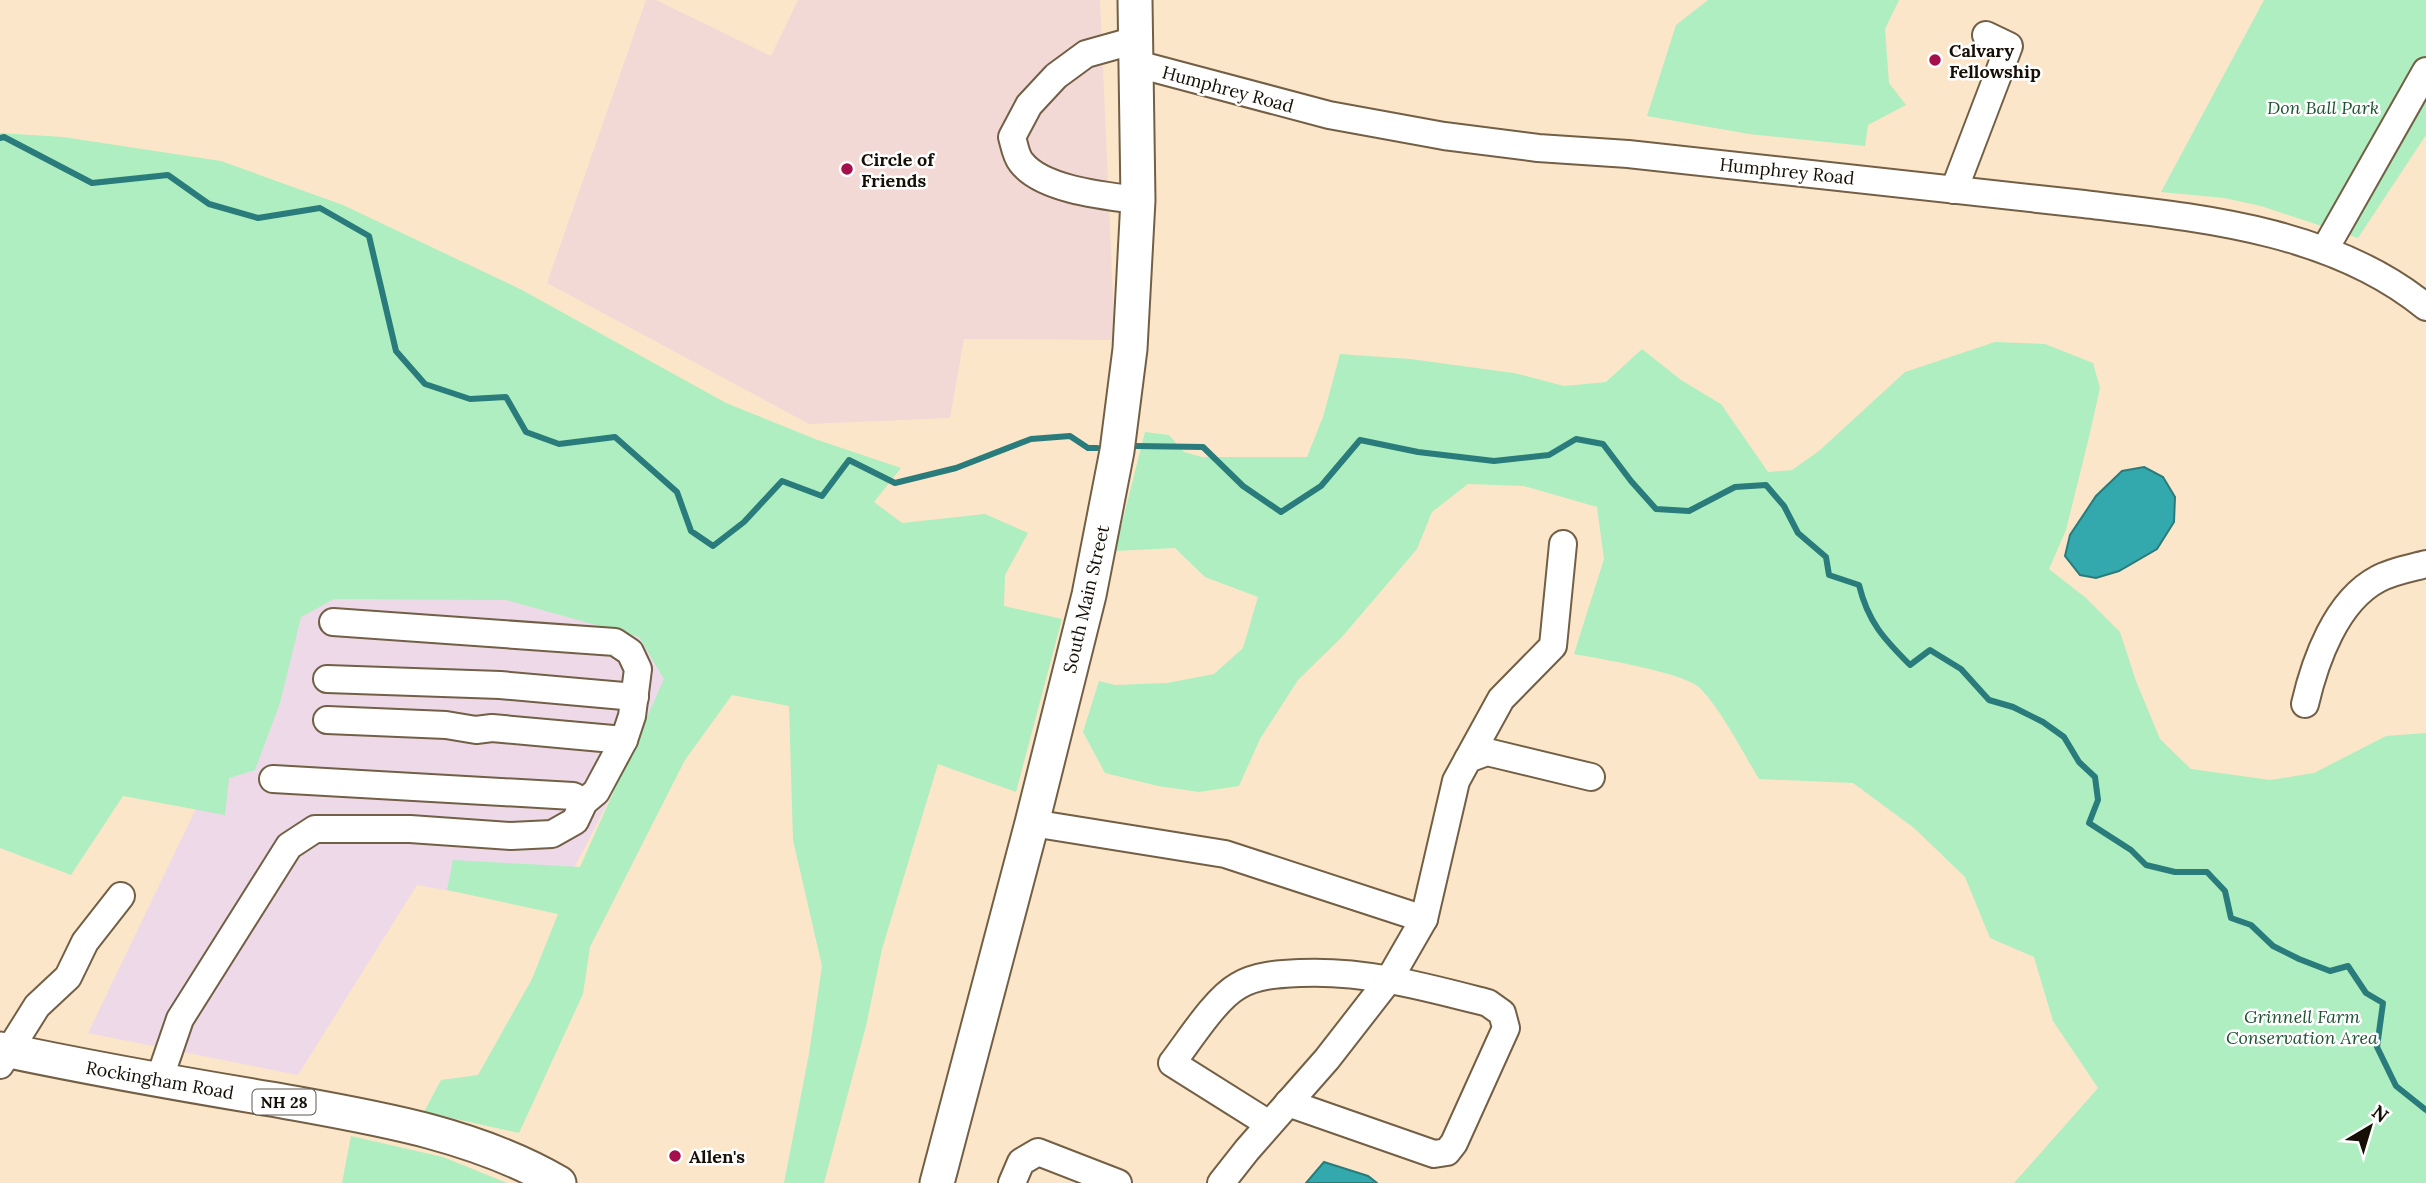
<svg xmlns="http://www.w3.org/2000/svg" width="2426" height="1183" font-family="Lora,serif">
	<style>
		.commercial { fill: #edd9e8 }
		.education { fill: #f3d9d6 }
		.green { fill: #aeeec0 }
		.water { fill: #33a9ad; stroke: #2a7b7b; stroke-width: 2 }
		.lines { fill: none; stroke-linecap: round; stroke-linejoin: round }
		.stream { stroke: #2a7b7b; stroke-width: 6 }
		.minor-casing { stroke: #725f45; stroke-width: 30 }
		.major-casing { stroke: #725f45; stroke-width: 37 }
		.minor { stroke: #fff; stroke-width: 26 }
		.major { stroke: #fff; stroke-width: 33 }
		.poi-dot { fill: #a5104c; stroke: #fff; stroke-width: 2.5 }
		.labels { text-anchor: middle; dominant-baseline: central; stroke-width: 5; stroke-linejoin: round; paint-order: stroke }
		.shield { fill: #fff; stroke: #5c5750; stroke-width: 2 }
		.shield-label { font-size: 16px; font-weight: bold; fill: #160f05 }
		.poi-label { font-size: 18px; font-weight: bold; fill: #160f05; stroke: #fff; text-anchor: start }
		.street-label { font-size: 18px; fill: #160f05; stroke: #fff }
		.park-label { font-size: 18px; font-style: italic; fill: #1e5231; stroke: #fff }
	</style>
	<rect width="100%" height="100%" fill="#fce6c9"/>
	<polygon class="commercial" points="376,435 720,585 553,909 417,885 298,1075 88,1033"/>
	<polygon class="education" points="646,0 656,0 771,56 798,0 1100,0 1115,340 964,339 950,418 809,424 547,283"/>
	<g class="green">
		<polygon points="1708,0 1899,0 1885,29 1889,83 1906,105 1868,125 1865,146 1749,134 1647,116 1676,25"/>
		<polygon points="2264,0 2426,0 2426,135 2358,238 2261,206 2224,198 2161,192"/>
		<polygon points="0,133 63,137 221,161 343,205 522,290 726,403 815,439 901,468 874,502 902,523 985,514 1028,533 1005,575 1004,606 1062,619 1016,792 938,764 882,949 866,1026 824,1183 784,1183 809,1054 822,966 793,840 789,706 732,695 685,760 590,947 583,994 519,1133 424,1112 441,1080 478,1075 532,979 558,914 447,890 453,860 580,867 664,679 639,637 506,600 334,599 301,617 280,703 255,770 229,778 225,815 123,796 71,875 0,848"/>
		<path d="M1995,342L2045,344L2093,363L2100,388L2089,437L2066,530L2049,569L2086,598L2120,632L2136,681L2160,739L2191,769L2270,780L2314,773L2386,736L2426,733V1183H2014L2098,1088L2053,1021L2034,957L1990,938L1965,877L1914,828L1853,783L1759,779C1742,751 1722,711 1700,688C1686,673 1597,658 1574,654L1604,559L1597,507L1524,486L1468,484L1432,512L1417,549L1342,637L1298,680L1260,739L1239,786L1199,792L1158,786L1105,773L1083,732L1099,681L1115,685L1167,683L1214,674L1243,648L1258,597L1205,577L1175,548L1115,551L1145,432L1169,435L1184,452L1202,457H1307L1323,417L1340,354L1410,359L1514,373L1564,386L1606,382L1642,349L1681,380L1721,404L1768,472L1792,470L1819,451L1905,372Z"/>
		<polygon points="351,1136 443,1157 507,1183 342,1183"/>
	</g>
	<g class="water">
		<polygon points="2144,467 2163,477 2175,497 2174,522 2157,549 2119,571 2096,578 2080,575 2065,556 2070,535 2096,496 2122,471"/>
		<polygon points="1324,1162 1368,1176 1377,1183 1306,1183"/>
	</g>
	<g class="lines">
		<g class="stream">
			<polyline points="0,138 4,137 92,183 168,175 209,204 258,218 320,208 369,236 396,351 425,384 470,399 506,397 526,432 559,444 615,437 677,492 691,531 713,546 744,522 782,481 822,496 849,460 895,483 956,468 1031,439 1070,436 1088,448 1097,448"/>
			<path d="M1135,446L1203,447L1243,486L1281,512L1321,486L1360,440L1418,452L1494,461L1549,455L1576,439L1603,444L1631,481L1656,509L1689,511L1735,487L1766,485L1784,506L1798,533L1826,557L1829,575L1859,585C1868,622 1884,639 1910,665L1930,650L1961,669L1989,700L2013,707L2043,722L2064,737L2079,762L2095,777L2098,800L2089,823L2131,850L2146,865L2175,872H2207L2225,891L2231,918L2251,925L2273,946L2299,959L2330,971L2348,966L2366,993L2383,1003L2377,1047L2396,1086L2426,1110"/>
		</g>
		<g class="minor-casing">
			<g id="minor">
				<path d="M1136,40L1086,54L1056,76L1029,105L1012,137C1014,144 1016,156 1021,162C1042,190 1106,196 1138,200"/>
				<path d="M1137,64L1329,115L1444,136L1538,148L1628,154L2084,204C2201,218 2332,230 2426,307"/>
				<polyline points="1954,190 2009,46 1986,35"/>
				<polyline points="2325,249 2426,71"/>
				<polyline points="327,679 500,685 635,697"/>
				<path d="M2305,704C2315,661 2336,601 2378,579C2392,571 2411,568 2426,564"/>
				<polyline points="327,720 446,725 476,730 492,728 624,740"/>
				<polyline points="1468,759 1501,699 1553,646 1563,544"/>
				<polyline points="273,779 573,796 584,802"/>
				<polyline points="1032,823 1225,854 1424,919"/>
				<polyline points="0,1065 37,1006 68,977 85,942 121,896"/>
				<polyline points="159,1080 180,1019 289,846 315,829 410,829 511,836 552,834 575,821 584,802 596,792 624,740 632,716 638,669 630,652 615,642 333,622"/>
				<path d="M1269,1124L1172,1063C1189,1041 1215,999 1238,986C1256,975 1279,974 1300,973C1365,970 1426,987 1488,1003L1502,1013L1506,1028L1454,1143L1447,1152L1434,1154L1288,1103"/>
				<polyline points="1012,1183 1021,1162 1038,1152 1118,1183"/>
				<polyline points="1221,1183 1247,1150 1327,1059 1390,978 1424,919 1456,781 1468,759 1487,752 1591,777"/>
			</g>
		</g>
		<g class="major-casing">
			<g id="major">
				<path d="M0,1049C90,1068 180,1084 271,1099C370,1117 471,1132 559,1183"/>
				<polyline points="937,1183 1032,823 1089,595 1117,451 1130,349 1138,200 1135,0"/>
			</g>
		</g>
		<use href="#minor" class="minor"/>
		<use href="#major" class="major"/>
	</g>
	<g class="poi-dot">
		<circle cx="1935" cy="60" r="7"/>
		<circle cx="847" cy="169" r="7"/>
		<circle cx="675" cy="1156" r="7"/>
	</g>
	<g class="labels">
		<rect class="shield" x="252.5" y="1089.5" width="63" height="25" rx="5"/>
		<g class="shield-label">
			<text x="284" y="1102">NH 28</text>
		</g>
		<g class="poi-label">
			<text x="1949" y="50">Calvary<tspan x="1949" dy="21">Fellowship</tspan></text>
			<text x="861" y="159">Circle of<tspan x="861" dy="21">Friends</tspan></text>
			<text x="689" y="1156">Allen's</text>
		</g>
		<g class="street-label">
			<text transform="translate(1228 89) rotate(15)">Humphrey Road</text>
			<text transform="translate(1787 171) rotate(6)">Humphrey Road</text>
			<text transform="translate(1086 599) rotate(-77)">South Main Street</text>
			<text transform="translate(160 1080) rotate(10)">Rockingham Road</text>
		</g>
		<g class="park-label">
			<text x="2323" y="107">Don Ball Park</text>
			<text x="2302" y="1016">Grinnell Farm<tspan x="2302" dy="21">Conservation Area</tspan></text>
		</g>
	</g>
	<g transform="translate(2370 1127) rotate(38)" stroke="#ffffff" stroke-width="5" paint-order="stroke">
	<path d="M0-5L12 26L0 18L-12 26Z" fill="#160f05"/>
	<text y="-10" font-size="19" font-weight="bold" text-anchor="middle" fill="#160f05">N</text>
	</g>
</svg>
